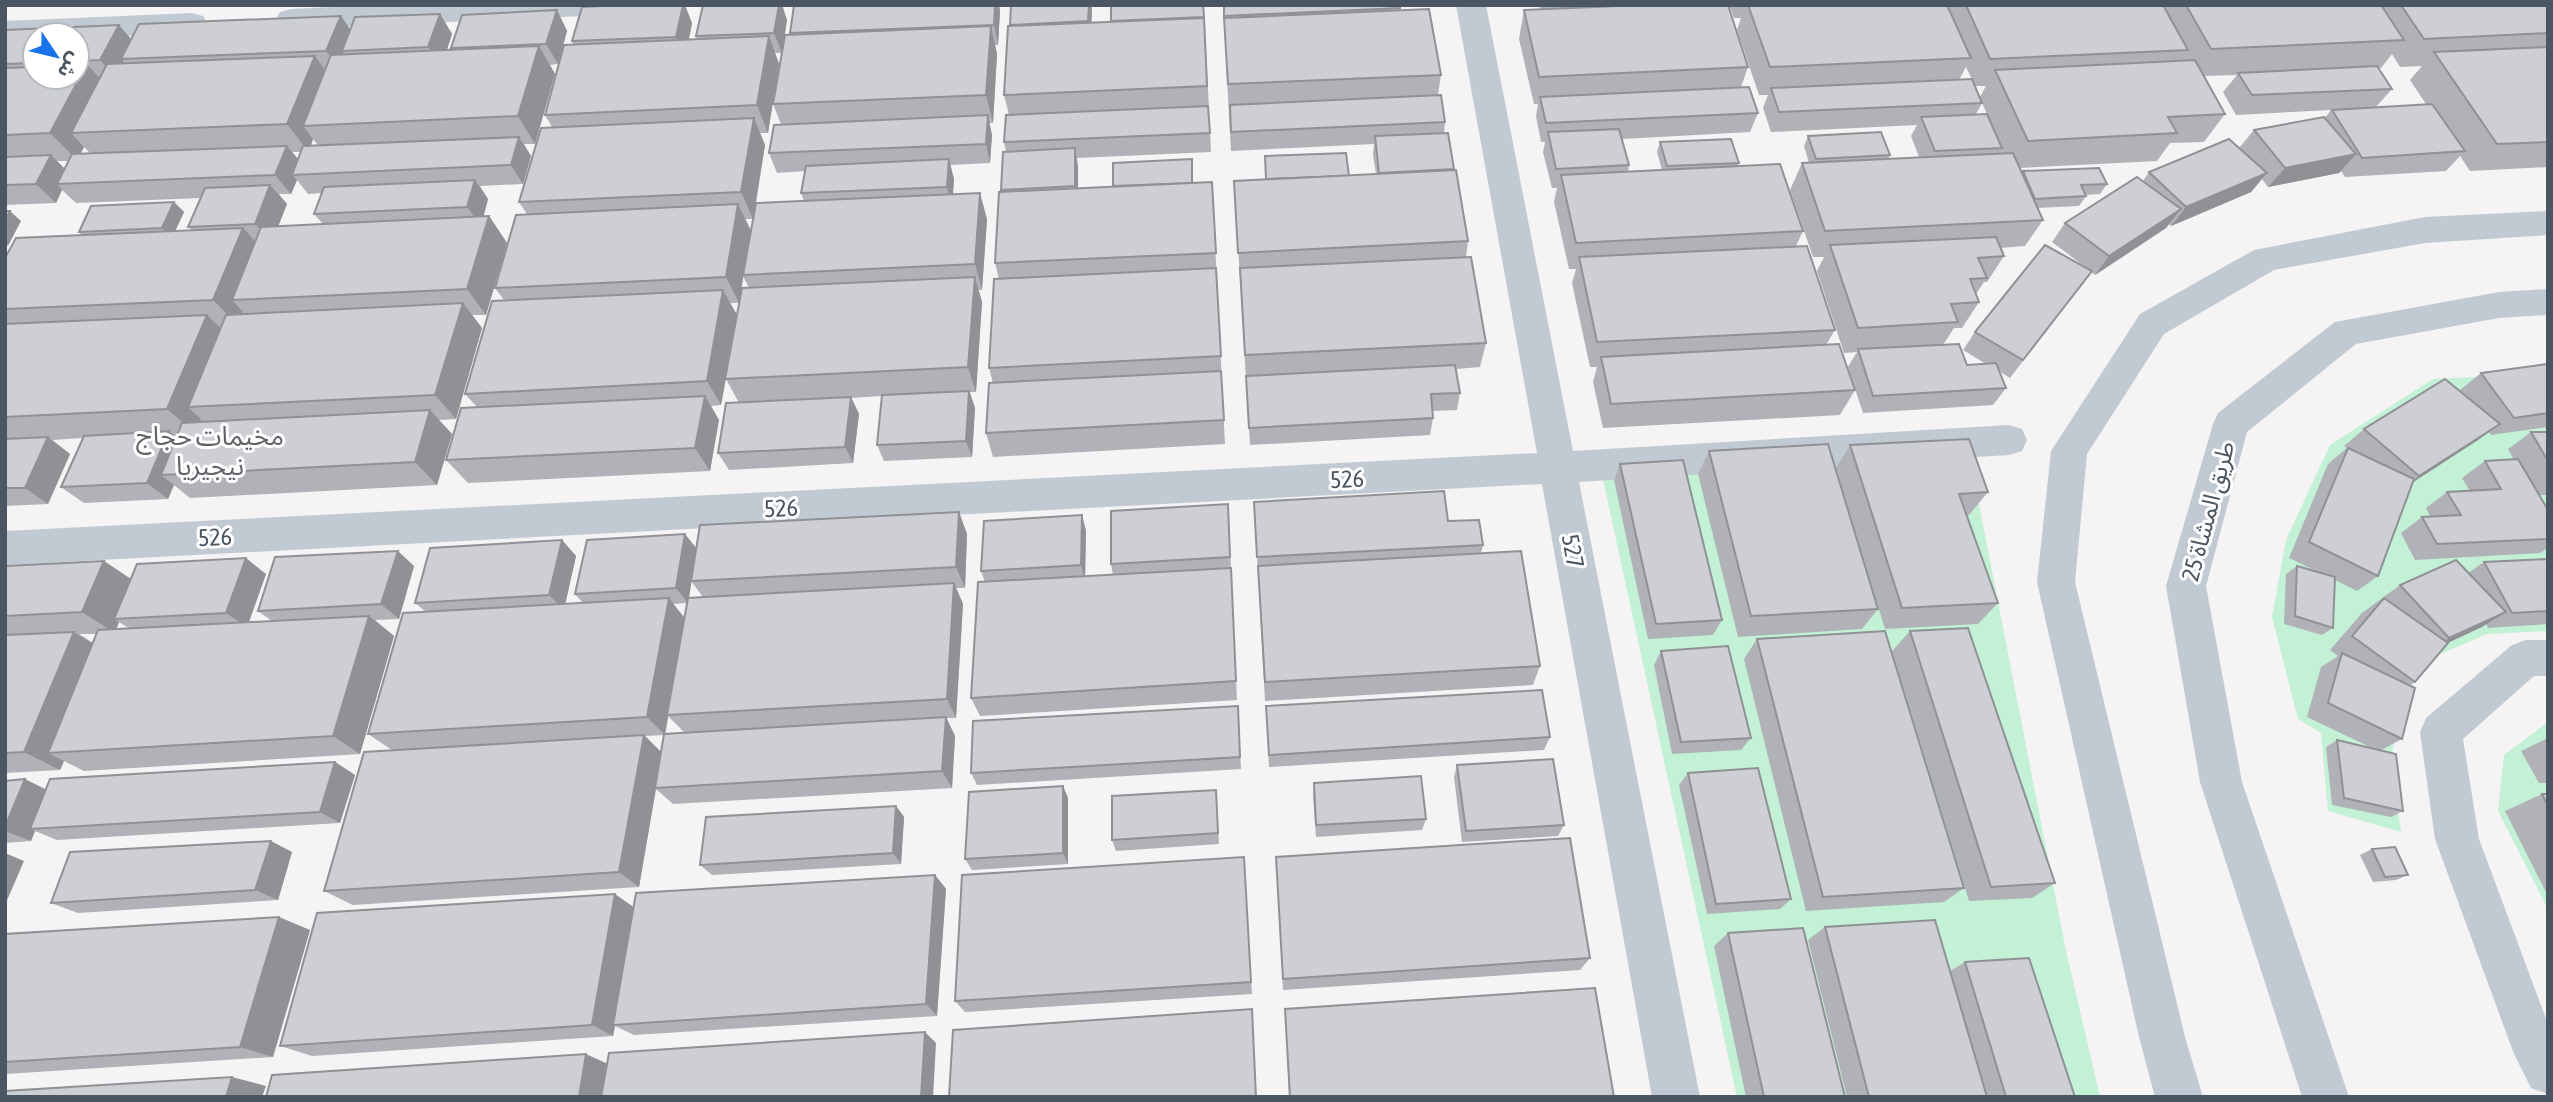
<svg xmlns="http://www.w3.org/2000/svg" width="2553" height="1102" font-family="'Asap Condensed','Noto Sans Arabic',sans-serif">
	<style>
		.green { fill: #c3f1d5 }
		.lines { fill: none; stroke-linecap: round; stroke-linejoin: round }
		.street { fill: #c1cad2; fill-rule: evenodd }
		.wall { fill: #b0b2b7; fill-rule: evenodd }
		.shaded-wall { fill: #909195 }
		.building { fill: #cdcfd5; stroke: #909195; stroke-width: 2 }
		.labels { text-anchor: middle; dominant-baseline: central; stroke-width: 6; stroke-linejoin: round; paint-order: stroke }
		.street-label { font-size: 24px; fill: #4a5661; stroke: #fff }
		.neighbourhood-label { font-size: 26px; fill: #5f6368; stroke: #fff }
	</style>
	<rect width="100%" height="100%" fill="#f5f3f3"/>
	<g class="green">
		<polygon points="2548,374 2548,631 2487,634 2431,658 2400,704 2391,762 2401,832 2328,811 2321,733 2298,719 2272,617 2286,540 2330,445 2433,379"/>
		<polygon points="1970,458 2066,951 2100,1097 1737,1097 1602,475"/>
		<polygon points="2548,722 2548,909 2498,811 2504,755"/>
	</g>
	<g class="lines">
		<g class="street">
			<polygon points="372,5 621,5 617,12 606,15 291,29 280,26 276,19 280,12 291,9"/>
			<polygon points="1456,5 1486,5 1573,451 2009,425 2022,429 2027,440 2022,451 2009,455 1579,482 1700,1097 1652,1097 1542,484 5,565 5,531 1537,453"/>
			<polygon points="192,13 203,16 207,23 203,30 192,33 77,38 77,35 35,35 35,40 5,41 5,21"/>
			<polygon points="2548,211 2548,235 2425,243 2274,270 2164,334 2087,454 2075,582 2185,1037 2203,1097 2155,1097 2139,1037 2037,582 2051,451 2140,314 2254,250 2425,217"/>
			<polygon points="2548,289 2548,315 2499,318 2356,344 2247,432 2206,586 2242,782 2349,1097 2302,1097 2200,782 2166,586 2213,424 2218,413 2335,322 2499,292"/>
			<polygon points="2526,640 2548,640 2548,676 2534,676 2463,739 2479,839 2548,1024 2548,1094 2531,1088 2514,1054 2435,839 2420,732 2426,718 2512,645"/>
		</g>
	</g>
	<g class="wall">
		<path d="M703,5H782L787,20L782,53H775L779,64L768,133H760L765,145L756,203L804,201L801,193L805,171L777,173L769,153L781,124L773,104L790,35V33L794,5H999L1000,11L998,45H995L997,54L993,123H989L992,135L990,163L950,165L954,179L953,194L987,219L982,290H978L982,302L976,392H970L975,408L972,457L884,461L877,445L882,396L851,398L859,414L853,463L729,470L718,453L739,403L726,379L721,405L711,406L719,420L710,471L468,483L446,460L477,407L465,394L504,300L495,288L527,214L519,202L552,127L545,115L574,45L572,41L692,23L689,40H697L696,36ZM745,219H753L751,231ZM743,276L749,288L737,315L730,303H739Z"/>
		<polygon points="1011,5 1091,5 1091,23 1111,22 1204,5 1211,152 1077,158 1078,167 1078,188 1212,182 1225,444 993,457 986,433 993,383 989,368 999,279 995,263 1006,152 1004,142 1009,115 1004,95"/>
		<polygon points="1223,5 1400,5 1400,10 1441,75 1438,95 1445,122 1444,133 1454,169 1468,241 1466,257 1486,343 1480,367 1456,369 1460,393 1457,410 1433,411 1433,418 1430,435 1250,445 1234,181 1266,179 1265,156 1349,176 1376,174 1373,155 1374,144 1231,151"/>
		<polygon points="1540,5 1728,5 1748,67 1741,87 1758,113 1750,132 1622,139 1629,165 1628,172 1662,170 1657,152 1660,142 1739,163 1738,166 1803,231 1796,246 1835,330 1826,345 1855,390 1840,415 1603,428 1593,382 1597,367 1590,367 1572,283 1576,269 1569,269 1554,202 1557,188 1552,188 1543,152 1545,142 1541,142 1536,116 1538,104 1534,104 1519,39 1524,10 1539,10"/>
		<path d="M1729,5H2548V167L2470,171L2460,156L2446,171L2345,177L2341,171L2339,173L2268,187L2262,179L2251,192L2171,226L2169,224L2166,228L2095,275L2091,272L2010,378L1999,371L2006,388L1993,405L1863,413L1848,367L1857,352L1844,353L1817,271L1824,257H1813L1790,190L1802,163H1809L1804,146L1808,136L1890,155L1888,159L1919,157L1911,136L1917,125L1771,132L1763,108L1768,95H1759L1737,30L1741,18H1734ZM2392,54L2400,67L2422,66L2410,80L2426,104L2375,108L2392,89L2378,68H2381ZM1966,67L1972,79L1959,80ZM2237,75L2223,92L2236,115L2331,110L2325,118L2254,130L2239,148L2149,172L2143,181L2065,223L2052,242L2084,266L1975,332L1963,350L1986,364L1967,365L1943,345L1954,328H1962L1979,302L1976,294L1984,282H1987L2004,256L2000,248L2025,246L2043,220L2037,208L2079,206L2086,196L2085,195L2100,194L2107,184L2023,171L2022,173L2019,168L2157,161L2170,143L2204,142L2225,114L2204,76ZM1975,86H1986L1980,97ZM1982,103L1987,114H1976Z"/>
		<path d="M557,10L567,31L558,64L550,65L555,74L535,144H524L531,156L523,184L480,186L488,199L483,217L489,216L507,243L486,315H472L482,328L456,419L439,420L452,434L437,485L190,498L174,485L168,499L84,503L61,487L83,438L52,440L70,454L48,504L5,506V250L8,253L16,238L82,235L79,232L91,206L174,202L184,212L175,231L192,230L188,227L201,198L76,203L62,190L56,203L5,205V30L119,25L131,39L139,24L341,16L350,30L355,17L440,14L452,34L447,50H452L451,48L462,15ZM35,35H77V77H35ZM313,139L318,145L311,146ZM84,147L91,154H80ZM292,152H301L298,159ZM57,161H68L65,169ZM297,180L308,194L322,193L314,214L323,224L278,226L287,204L279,194H291Z"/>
		<polygon points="2548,364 2548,427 2491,435 2489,432 2478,440 2413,482 2378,576 2357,591 2335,580 2333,628 2322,635 2284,624 2286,574 2297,566 2318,572 2289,558 2328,464 2347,448 2344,446 2364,429 2462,393 2460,390 2481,373"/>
		<polygon points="2531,432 2548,432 2548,495 2539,495 2548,510 2548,548 2540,553 2415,560 2401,533 2422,517 2430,516 2426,508 2447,492 2470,491 2462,478 2485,461 2514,460 2508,449"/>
		<polygon points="1850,445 1988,492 1969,515 1967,515 1998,603 1978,624 1885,629 1836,468"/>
		<polygon points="1709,451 1878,609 1862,629 1738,637 1698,474"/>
		<polygon points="1620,464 1722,620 1713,635 1648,639 1614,480"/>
		<polygon points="1254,502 1448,521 1483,545 1481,553 1540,666 1533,685 1265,701"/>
		<polygon points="1228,504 1237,700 980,716 971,698 985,582 981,571 1082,515 1086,531 1085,576 1113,575 1111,564"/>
		<path d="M959,512L967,534L965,588H956L963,604L956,718H946L955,736L952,788L673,804L656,789L639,887L353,905L324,891L392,750L368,734L425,611L415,603L562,540L576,556L565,604L583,603L575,594L685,534L696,549ZM691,581L703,597L689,598ZM687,603L684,617L673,604ZM668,716L684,732L665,734ZM664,735L661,752L645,736Z"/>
		<polygon points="2548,559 2548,624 2488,628 2486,624 2448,643 2415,682 2410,685 2402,739 2381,750 2403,811 2391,817 2332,805 2326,747 2337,740 2372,748 2307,717 2321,667 2338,656 2330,650 2362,613 2400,585 2468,573 2484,562"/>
		<path d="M104,561L131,579L266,574L249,622L272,621L258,611L414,566L399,619L375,620L394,636L360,754L84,771L64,761L60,770L5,773V566ZM119,622L130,629H116ZM79,634H97L93,643Z"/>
		<polygon points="1910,631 2055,883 2032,898 1969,901 1892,651"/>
		<polygon points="1757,639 1964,888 1944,902 1806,911 1744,659"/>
		<polygon points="1661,651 1751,738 1741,750 1672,754 1654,665"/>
		<polygon points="1238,706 1241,769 977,785 971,773"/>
		<polygon points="1266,706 1550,737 1544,750 1269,767"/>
		<polygon points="2548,738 2548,783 2539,783 2521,751"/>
		<polygon points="335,762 355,775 340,823 57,840 35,831 31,841 5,843 5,781 46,789"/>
		<polygon points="1457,765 1564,825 1558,836 1462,842 1454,777"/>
		<polygon points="1688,773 1791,899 1780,909 1707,914 1679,785"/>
		<polygon points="1314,783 1426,819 1422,830 1316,837 1313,795"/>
		<polygon points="1063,786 1068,798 1068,864 972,870 965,859"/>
		<polygon points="1216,790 1219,844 1116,851 1112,840"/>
		<polygon points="2542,794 2548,794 2548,896 2505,811"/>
		<polygon points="896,806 904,817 901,864 712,875 700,865"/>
		<polygon points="2372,849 2408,875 2396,880 2373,882 2360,855"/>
		<polygon points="292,852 278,900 78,913 51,903"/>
		<polygon points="1244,857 1252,994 965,1012 955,1001"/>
		<polygon points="1276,857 1590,958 1580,970 1283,990"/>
		<polygon points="935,875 946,889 937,1016 634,1035 615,1026 613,1036 312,1056 280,1046 634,907"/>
		<polygon points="1825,927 1950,971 1965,962 2075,1097 1847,1097 1808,940"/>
		<polygon points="310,930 273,1057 5,1074 5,934"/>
		<polygon points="1728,933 1845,1097 1746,1097 1714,946"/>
		<polygon points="1285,1009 1614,1097 1289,1097"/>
	</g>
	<g class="shaded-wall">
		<polygon points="683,5 685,5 692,23 685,57 676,37"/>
		<polygon points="779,5 782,5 787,20 782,53 774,33"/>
		<polygon points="995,5 999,5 1000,11 998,45 994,25"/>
		<polygon points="1089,5 1091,5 1092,9 1091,42 1088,21"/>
		<polygon points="557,10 567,31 558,64 546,44"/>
		<polygon points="440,14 452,34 441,67 428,47"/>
		<polygon points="341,16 355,36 342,51 346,57 341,70 326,51"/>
		<polygon points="119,25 136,45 121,59 126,65 118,80 100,60"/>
		<polygon points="991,26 997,54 993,123 986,95"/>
		<polygon points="769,36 779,64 768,133 757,105"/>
		<polygon points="539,46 555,74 535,144 518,116"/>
		<polygon points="315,56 335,84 303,126 313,139 308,151 287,124"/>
		<polygon points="87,64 112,92 71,133 84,147 77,160 50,133"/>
		<polygon points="988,115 992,135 990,163 986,144"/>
		<polygon points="754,118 765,145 753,219 741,192"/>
		<polygon points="519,137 531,156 523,184 511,165"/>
		<polygon points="287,146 303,165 292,175 297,180 291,194 275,175"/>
		<polygon points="1075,148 1078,167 1078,205 1075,186"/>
		<polygon points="2356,154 2339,173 2268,187 2285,168"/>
		<polygon points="51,155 70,174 57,184 62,190 56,203 36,184"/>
		<polygon points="949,159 954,179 952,206 947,187"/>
		<polygon points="2267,173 2251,192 2171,226 2186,207"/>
		<polygon points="475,180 488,199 481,226 467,207"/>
		<polygon points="270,185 287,204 272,242 255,224"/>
		<polygon points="980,193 987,219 982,290 975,264"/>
		<polygon points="174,202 184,212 172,238 162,228"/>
		<polygon points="738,204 751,231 739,303 726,277"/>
		<polygon points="2181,209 2166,228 2095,275 2109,256"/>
		<polygon points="10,211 21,221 8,246 5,243 5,220"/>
		<polygon points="489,216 507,243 486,315 467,289"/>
		<polygon points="243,228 267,254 232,300 243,312 238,325 213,300"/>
		<polygon points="975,277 982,302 976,392 968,367"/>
		<polygon points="723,290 737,315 721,405 707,381"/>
		<polygon points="463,303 482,328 456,419 435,395"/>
		<polygon points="207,315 233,340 188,407 201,419 195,433 167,409"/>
		<polygon points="969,391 975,408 972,457 966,441"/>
		<polygon points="705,396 719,420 710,471 695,448"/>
		<polygon points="851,397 859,414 853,463 845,447"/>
		<polygon points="430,410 452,434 437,485 415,462"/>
		<polygon points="2500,424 2478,440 2398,492 2419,476"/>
		<polygon points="169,431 189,448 161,475 174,485 168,499 147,483"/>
		<polygon points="48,437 70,454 48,504 25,488"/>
		<polygon points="959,512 967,534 965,588 956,567"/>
		<polygon points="1082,515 1086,531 1085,581 1081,565"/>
		<polygon points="685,534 697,549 688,603 676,588"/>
		<polygon points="562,540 576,556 564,610 549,595"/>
		<polygon points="398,551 414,566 399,619 381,604"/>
		<polygon points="246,558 266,574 247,627 226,613"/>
		<polygon points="104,561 135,582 114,619 119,622 115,633 82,612"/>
		<polygon points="954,583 963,604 956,718 947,699"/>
		<polygon points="669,598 685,619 665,735 647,717"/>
		<polygon points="2506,612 2482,627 2426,653 2449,638"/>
		<polygon points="369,616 394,636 360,754 333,736"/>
		<polygon points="74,632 107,652 48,753 64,761 60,770 24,752"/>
		<polygon points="946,717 955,736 952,788 942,771"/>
		<polygon points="644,735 662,753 639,887 619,872"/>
		<polygon points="335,762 355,775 340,823 320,812"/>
		<polygon points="25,779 51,792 30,829 35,831 31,841 5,831 5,827"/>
		<polygon points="1063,786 1068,798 1068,864 1063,853"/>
		<polygon points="896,806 904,817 901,864 893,853"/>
		<polygon points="271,841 292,852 278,900 255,890"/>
		<polygon points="5,853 24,861 5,905"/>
		<polygon points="935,875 946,889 937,1016 926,1004"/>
		<polygon points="615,894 635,908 613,1025 615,1026 613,1036 592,1025"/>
		<polygon points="279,917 310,930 273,1057 240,1047"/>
		<polygon points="925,1032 936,1043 933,1097 921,1097"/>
		<polygon points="586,1054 608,1064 603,1097 579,1097"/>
		<polygon points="232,1077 266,1086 262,1097 226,1097"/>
	</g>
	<g class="building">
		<polygon points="623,5 683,5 676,37 572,41 582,7"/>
		<polygon points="703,5 779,5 774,33 696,36"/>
		<polygon points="794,5 995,5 994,25 790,33"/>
		<polygon points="1011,5 1089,5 1088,21 1010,25"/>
		<polygon points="1111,5 1203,5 1204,17 1111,21"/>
		<polygon points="1224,5 1400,5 1400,8 1224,16"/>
		<polygon points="1642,5 1728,5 1748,67 1539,77 1524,10"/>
		<polygon points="1748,5 1947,5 1971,58 1770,67"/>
		<polygon points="1966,5 2163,5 2188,50 1990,59"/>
		<polygon points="2186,5 2381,5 2404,40 2211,49"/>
		<polygon points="2401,5 2548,5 2548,33 2424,39"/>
		<polygon points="1429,9 1441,75 1228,84 1224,18"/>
		<polygon points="557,10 546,44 451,48 462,15"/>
		<polygon points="440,14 428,47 342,51 355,17"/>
		<polygon points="341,16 326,51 121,59 139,24"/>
		<polygon points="1204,18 1207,86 1004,95 1008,26"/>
		<polygon points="119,25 100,60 77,61 77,35 35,35 35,63 5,64 5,30"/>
		<polygon points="991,26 986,95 773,104 785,35"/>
		<polygon points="769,36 757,105 545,115 564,45"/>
		<polygon points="539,46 518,116 303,126 331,55"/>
		<polygon points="2548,47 2548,142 2497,144 2434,52"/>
		<polygon points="315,56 287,124 71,133 107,64"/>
		<polygon points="2195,60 2225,114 2168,117 2177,133 2028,141 1995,70"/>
		<polygon points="87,64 50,133 5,135 5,68 35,67 35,77 77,77 77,65"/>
		<polygon points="2377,66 2392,89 2252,95 2238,73"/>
		<polygon points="1972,79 1982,103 1779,112 1771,88"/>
		<polygon points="1749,87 1758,113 1546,123 1540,97"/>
		<polygon points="1441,95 1445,122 1231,132 1230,105"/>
		<polygon points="2432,104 2465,151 2362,158 2332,110"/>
		<polygon points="1208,106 1210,133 1004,142 1006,115"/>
		<polygon points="1987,114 2002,148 1935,151 1921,117"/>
		<polygon points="988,115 986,144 769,153 774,125"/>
		<polygon points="2324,117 2356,154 2285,168 2254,130"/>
		<polygon points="754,118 741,192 519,202 541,128"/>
		<polygon points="1619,129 1629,165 1556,169 1548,132"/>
		<polygon points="1881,132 1890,155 1816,159 1808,136"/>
		<polygon points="1448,133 1454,169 1379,173 1375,136"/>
		<polygon points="519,137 511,165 292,175 303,146"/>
		<polygon points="1731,139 1739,163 1667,166 1660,142"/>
		<polygon points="2229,139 2267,173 2186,207 2149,172"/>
		<polygon points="287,146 275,175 57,184 72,154"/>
		<polygon points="1075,148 1075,186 1001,190 1003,152"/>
		<polygon points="1346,153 1349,176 1266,179 1265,156"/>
		<polygon points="2013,153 2043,220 1825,231 1802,163"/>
		<polygon points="51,155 36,184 5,185 5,157"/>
		<polygon points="949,159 947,187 801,193 806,166"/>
		<polygon points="1192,159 1192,183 1113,186 1113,163"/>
		<polygon points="1780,164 1803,231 1576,243 1561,175"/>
		<polygon points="2099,168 2107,184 2081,185 2086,196 2035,199 2023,171"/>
		<polygon points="1456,170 1468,241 1238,253 1234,181"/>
		<polygon points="2137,177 2181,209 2109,256 2065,223"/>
		<polygon points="475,180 467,207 314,214 324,187"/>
		<polygon points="1212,182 1216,253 995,263 999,192"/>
		<polygon points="270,185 255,224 188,227 205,188"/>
		<polygon points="980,193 975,264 743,275 756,203"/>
		<polygon points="174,202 162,228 79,232 91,206"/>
		<polygon points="738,204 726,277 495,288 516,215"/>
		<polygon points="5,211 10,211 5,220"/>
		<polygon points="489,216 467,289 232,300 261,227"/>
		<polygon points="243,228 213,300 5,309 5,258 16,238"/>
		<polygon points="1996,237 2004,256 1978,258 1987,278 1970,279 1979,302 1951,304 1958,322 1858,328 1830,245"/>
		<polygon points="2045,245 2092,271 2023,360 1975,332"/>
		<polygon points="1807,246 1835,330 1597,342 1579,257"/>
		<polygon points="1471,257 1486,343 1245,355 1240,268"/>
		<polygon points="1216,268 1221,356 989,368 994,279"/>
		<polygon points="975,277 968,367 725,379 742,288"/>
		<polygon points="723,290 707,381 465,394 492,301"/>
		<polygon points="463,303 435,395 188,407 226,315"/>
		<polygon points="207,315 167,409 5,417 5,324"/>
		<polygon points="1839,344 1855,390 1611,404 1601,357"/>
		<polygon points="1959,344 1967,365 1996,363 2006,388 1873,396 1858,349"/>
		<polygon points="2548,364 2548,413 2514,418 2481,373"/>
		<polygon points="1455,365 1460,393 1431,394 1433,418 1249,428 1246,376"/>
		<polygon points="1221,371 1224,420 986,433 989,383"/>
		<polygon points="2445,379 2500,424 2419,476 2364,429"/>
		<polygon points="969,391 966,441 877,445 882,395"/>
		<polygon points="705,396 695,448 446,460 461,408"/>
		<polygon points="851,397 845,447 718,453 726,403"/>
		<polygon points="430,410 415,462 161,475 182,423"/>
		<polygon points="169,431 147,483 61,487 84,436"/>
		<polygon points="2531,432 2548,432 2548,461"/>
		<polygon points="48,437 25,488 5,488 5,439"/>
		<polygon points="1969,439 1988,492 1959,494 1998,603 1902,608 1850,445"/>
		<polygon points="1828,444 1878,609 1751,616 1709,451"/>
		<polygon points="2348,448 2414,479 2378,576 2309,542"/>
		<polygon points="2518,459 2548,510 2548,539 2437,544 2422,517 2461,515 2447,492 2501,489 2485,461"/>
		<polygon points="1683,460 1722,620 1656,624 1620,464"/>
		<polygon points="1444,491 1448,521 1479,520 1483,545 1257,557 1254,502"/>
		<polygon points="1228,504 1230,557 1111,564 1111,511"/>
		<polygon points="959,512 956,567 691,581 700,525"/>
		<polygon points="1082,515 1081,565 981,571 984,521"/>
		<polygon points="685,534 676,588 575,594 587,540"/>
		<polygon points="562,540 549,595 415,603 430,548"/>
		<polygon points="398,551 381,604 258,611 275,557"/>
		<polygon points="1521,551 1540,666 1265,682 1258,566"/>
		<polygon points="246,558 226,613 114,619 137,564"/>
		<polygon points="2548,559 2548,611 2512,613 2484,562"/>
		<polygon points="2456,560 2506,612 2449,638 2400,585"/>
		<polygon points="104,561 82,612 5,616 5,566"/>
		<polygon points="2297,566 2335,577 2333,628 2295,616"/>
		<polygon points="1231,568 1236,681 971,698 978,582"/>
		<polygon points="954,583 947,699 667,715 688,598"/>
		<polygon points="669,598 647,717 368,734 403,613"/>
		<polygon points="2384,598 2448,643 2415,682 2352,636"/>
		<polygon points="369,616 333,736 48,753 98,630"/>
		<polygon points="1968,628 2055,883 1991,887 1910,631"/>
		<polygon points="1885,631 1964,888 1823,897 1757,639"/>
		<polygon points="74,632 24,752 5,753 5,635"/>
		<polygon points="1728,646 1751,738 1681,742 1661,651"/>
		<polygon points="2342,653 2415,688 2402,739 2328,703"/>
		<polygon points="1542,690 1550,737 1269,755 1266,706"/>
		<polygon points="1238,706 1240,757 971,773 973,721"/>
		<polygon points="946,717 942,771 655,788 664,734"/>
		<polygon points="644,735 619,872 324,891 364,752"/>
		<polygon points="2337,740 2396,754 2403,811 2344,798"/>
		<polygon points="1553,759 1564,825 1466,831 1457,765"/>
		<polygon points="335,762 320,812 30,829 50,779"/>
		<polygon points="1758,768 1791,899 1716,904 1688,773"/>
		<polygon points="1421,776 1426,819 1316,825 1314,783"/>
		<polygon points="25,779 5,827 5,781"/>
		<polygon points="1063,786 1063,853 965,859 969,792"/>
		<polygon points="1216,790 1218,833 1112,840 1112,796"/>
		<polygon points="2542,794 2548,794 2548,806"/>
		<polygon points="896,806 893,853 700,865 706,817"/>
		<polygon points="1570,838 1590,958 1283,979 1276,857"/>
		<polygon points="271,841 255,890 51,903 70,852"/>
		<polygon points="2395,847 2408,875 2385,877 2372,849"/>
		<polygon points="1244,857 1251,982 955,1001 962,875"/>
		<polygon points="935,875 926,1004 613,1025 636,893"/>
		<polygon points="615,894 592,1025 280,1046 317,913"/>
		<polygon points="279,917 240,1047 5,1062 5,934"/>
		<polygon points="1935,920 1987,1097 1869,1097 1825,927"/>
		<polygon points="1803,928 1845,1097 1764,1097 1728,933"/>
		<polygon points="2029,958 2075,1097 2006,1097 1965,962"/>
		<polygon points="1595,988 1614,1097 1290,1097 1285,1009"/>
		<polygon points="1252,1009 1256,1097 949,1097 953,1030"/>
		<polygon points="925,1032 921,1097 601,1097 609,1053"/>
		<polygon points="586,1054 579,1097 266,1097 272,1075"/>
		<polygon points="232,1077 226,1097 5,1097 5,1091"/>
	</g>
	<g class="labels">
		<g class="street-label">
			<text transform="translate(1347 479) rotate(-3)">526</text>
			<text transform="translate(781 508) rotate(-3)">526</text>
			<text transform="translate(2208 511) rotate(-75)">طريق المشاة 25</text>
			<text transform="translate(215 537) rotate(-3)">526</text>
			<text transform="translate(1573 551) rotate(79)">527</text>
		</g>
		<g class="neighbourhood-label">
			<text x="210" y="436">مخيمات حجاج<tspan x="210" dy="30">نيجيريا</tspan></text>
		</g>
	</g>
	<rect width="2553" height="1102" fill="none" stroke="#4a5661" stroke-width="14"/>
	<g transform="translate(56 56) rotate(125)"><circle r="33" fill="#ffffff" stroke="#b7bbc0" stroke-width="2"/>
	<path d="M0-5L12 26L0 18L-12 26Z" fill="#1a73e8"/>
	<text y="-10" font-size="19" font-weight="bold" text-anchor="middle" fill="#4a5661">ش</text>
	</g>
</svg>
